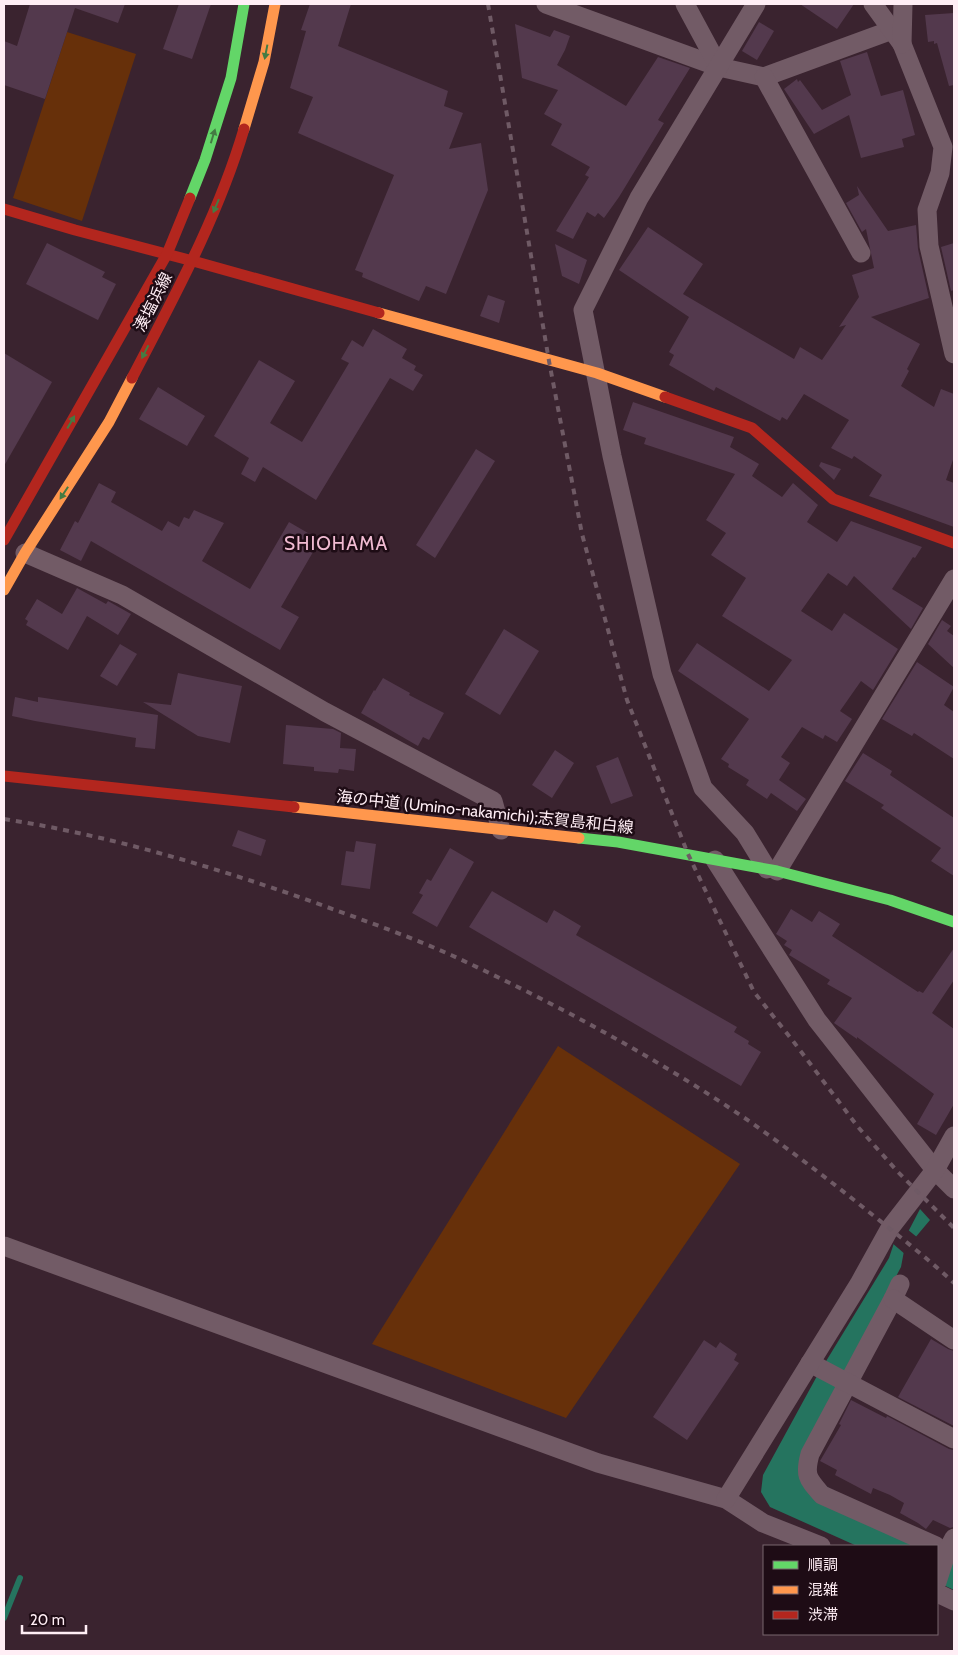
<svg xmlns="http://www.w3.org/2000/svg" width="958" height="1655" font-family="Cabin,'Noto Sans JP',sans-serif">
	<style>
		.green { fill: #67300a }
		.water { fill: #25745f }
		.pier { fill: #3a232f }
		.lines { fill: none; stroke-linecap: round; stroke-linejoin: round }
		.stream { stroke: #25745f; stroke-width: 6 }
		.building { fill: #53394d }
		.street { stroke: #725b66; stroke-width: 19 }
		.fast { stroke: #63d668; stroke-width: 11 }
		.slow { stroke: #ff974d; stroke-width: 11 }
		.jam { stroke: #b3261e; stroke-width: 11 }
		.rail { stroke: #6f5a65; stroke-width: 4; stroke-dasharray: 6 6; stroke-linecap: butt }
		.oneway { fill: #447b43 }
		.labels { text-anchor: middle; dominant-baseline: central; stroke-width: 5; stroke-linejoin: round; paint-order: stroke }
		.street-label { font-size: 16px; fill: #ffeef5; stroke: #1e0c15 }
		.quarter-label { font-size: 19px; letter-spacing: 1px; fill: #f1bbd2; stroke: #1e0c15 }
	</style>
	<rect width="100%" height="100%" fill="#3a232f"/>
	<g class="green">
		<polygon points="67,32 136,54 82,221 13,198"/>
		<polygon points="558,1046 740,1164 566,1418 372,1344"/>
	</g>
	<g class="water">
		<polygon points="920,1209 930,1220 904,1251 901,1267 845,1373 802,1470 915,1546 857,1546 770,1507 761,1492 763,1475 817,1376 889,1258 894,1243 908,1232"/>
		<polygon points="937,1556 954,1564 954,1590 937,1582"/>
	</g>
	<polygon class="pier" points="907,1229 918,1238 906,1252 906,1255 891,1242"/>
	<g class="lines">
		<polyline class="stream" points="4,1618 20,1578"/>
	</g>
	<g class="building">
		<polygon points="30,4 125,4 118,23 75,8 45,99 4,85 4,41 17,46"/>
		<polygon points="179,4 211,4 192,59 163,49"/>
		<polygon points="310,4 351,4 338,46 448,91 444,106 463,113 449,149 481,143 488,190 446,294 426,286 419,301 362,277 363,273 355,270 394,175 298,133 313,97 290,88 306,31 301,30"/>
		<polygon points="800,4 854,4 837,29"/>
		<polygon points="954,13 954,85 949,86 937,43 934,44 934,41 928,42 925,15"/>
		<polygon points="759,22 774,31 757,60 742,51"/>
		<polygon points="515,24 550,37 554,30 570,36 565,50 557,65 626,106 658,57 690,68 658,120 664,123 619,197 604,218 598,213 595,217 587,212 573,239 556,231 589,177 585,175 590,167 551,145 562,124 544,114 558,90 522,78"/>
		<polygon points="867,52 881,96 903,90 915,135 902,139 904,147 861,158 849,115 814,134 784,89 797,79 798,82 800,80 822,110 851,95 840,61"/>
		<polygon points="857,186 888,231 916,225 918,249 929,298 871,317 920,344 907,369 909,371 901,386 934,407 941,389 954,394 954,457 946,480 954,483 954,527 869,496 882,475 854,456 852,459 831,448 849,420 804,394 787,420 782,417 780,421 716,387 714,391 669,365 674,355 669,352 689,317 619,270 648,227 703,264 683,294 794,359 800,347 822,360 846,325 839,327 859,297 852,275 874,268 866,229 862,232 846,203 859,195"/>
		<polygon points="47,243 105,272 102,277 116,284 98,320 26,284"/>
		<polygon points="954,243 954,290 951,291 941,247"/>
		<polygon points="555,244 587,260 579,284 562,276"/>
		<polygon points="488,295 505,301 499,323 480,316"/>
		<polygon points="373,329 407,349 402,358 416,366 414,370 423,375 413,391 390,378 316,500 263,467 255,482 241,474 249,458 214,436 259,360 295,381 270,423 302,442 349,363 341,359 352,340 363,347"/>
		<polygon points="4,353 52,382 4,466"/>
		<polygon points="158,387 205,416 187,446 139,419"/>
		<polygon points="633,402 734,437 730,447 759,464 752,476 782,497 793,483 818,505 807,522 837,542 851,521 922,547 915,558 913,557 892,589 923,608 911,629 854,576 847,586 828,573 801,611 832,631 844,613 898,649 873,690 861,681 840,711 852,719 837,742 825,735 823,739 802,727 781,757 790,763 779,780 806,799 797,811 771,793 767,799 746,785 749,780 728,767 729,764 721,759 749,719 678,671 697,643 769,691 792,660 722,616 746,578 711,555 726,533 706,520 735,474 644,444 646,438 623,430"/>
		<polygon points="476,449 495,461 435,558 416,545"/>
		<polygon points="821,462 841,469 834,480 819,466"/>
		<polygon points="99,483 116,492 111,502 162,531 168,521 179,527 184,517 189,519 194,510 224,523 202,561 250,589 289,522 320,540 281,607 299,617 280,650 91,541 81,561 60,550 75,521 78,523"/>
		<polygon points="77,588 106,604 108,601 131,614 118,635 87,616 68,650 26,625 28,621 25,619 37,599 62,614"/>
		<polygon points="942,620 951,626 947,631 954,636 954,668 928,644"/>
		<polygon points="504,629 539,651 500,715 465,694"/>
		<polygon points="120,644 137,654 117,686 100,676"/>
		<polygon points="917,662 954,687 944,705 954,712 954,759 914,733 912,736 882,719"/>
		<polygon points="178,673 242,686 230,743 198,736 143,702 171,705"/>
		<polygon points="383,678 410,693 409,695 444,713 429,740 423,737 418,746 361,713 374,690 375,691"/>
		<polygon points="15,697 38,702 38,697 158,715 155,749 135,747 136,738 35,721 12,716"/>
		<polygon points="286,725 333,729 341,733 340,748 356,749 354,771 339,769 338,773 314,771 314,767 283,764"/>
		<polygon points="555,750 574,763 552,798 532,785"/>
		<polygon points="863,753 892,771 890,775 954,818 954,876 931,861 941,848 881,808 884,805 845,781"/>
		<polygon points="618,757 633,796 611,804 596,766"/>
		<polygon points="238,830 266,840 261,856 232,846"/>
		<polygon points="356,841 376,844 370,889 341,885 346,851 354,852"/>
		<polygon points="450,848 474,862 437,927 412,913 423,895 419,893 427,879 431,881"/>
		<polygon points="492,891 547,923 554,910 581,926 576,935 737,1027 734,1032 749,1041 748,1044 761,1052 741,1086 469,927"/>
		<polygon points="791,909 812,922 819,911 840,924 832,936 918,992 919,991 923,993 954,948 954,980 932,1013 954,1029 954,1104 936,1135 917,1124 934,1094 857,1037 857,1039 834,1023 852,998 827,984 830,980 789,955 792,950 784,945 787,941 776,934"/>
		<polygon points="931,1339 948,1349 954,1351 954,1426 898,1397"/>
		<polygon points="704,1340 716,1348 720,1342 737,1354 734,1360 739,1363 687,1440 653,1417"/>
		<polygon points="851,1400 886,1418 887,1416 949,1449 954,1450 954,1527 950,1528 933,1520 926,1529 918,1523 900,1513 904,1503 890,1495 873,1488 871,1494 835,1475 837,1470 820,1461 841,1425 839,1424"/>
	</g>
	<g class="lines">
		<g class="street">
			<polyline points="546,4 719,67 764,77 892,30"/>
			<polyline points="685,4 719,67"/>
			<polyline points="756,4 639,198 583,310 612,456 662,674 703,788 745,833 767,869"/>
			<polyline points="873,4 902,44 943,147 940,173 927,210 929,246 954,354"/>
			<polyline points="902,44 903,4"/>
			<polyline points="764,77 861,253"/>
			<polyline points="25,553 122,595 325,712 493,801 501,830"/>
			<polyline points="715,860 817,1020 935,1170 954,1189"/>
			<polyline points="777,871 954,579"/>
			<polyline points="4,1246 598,1463 726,1499 763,1523 821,1546"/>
			<path d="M900,1284L893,1299L810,1454C804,1476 808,1479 822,1495L936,1546"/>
			<polyline points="893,1299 954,1340"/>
			<polyline points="810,1363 954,1439"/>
			<polyline points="726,1499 859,1284 890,1228 935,1170 954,1136"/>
			<polyline points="937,1582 947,1551 954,1538"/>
			<polyline points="937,1593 954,1601"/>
		</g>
		<g class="fast">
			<polyline points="190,198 205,160 231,78 244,4"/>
			<polyline points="579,838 618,842 777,871 890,900 954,922"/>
		</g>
		<g class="slow">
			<polyline points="244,129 264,62 275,4"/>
			<polyline points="379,313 597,373 665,397"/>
			<polyline points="4,590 25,553 109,422 132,378"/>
			<polyline points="294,807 579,838"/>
		</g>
		<g class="jam">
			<polyline points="4,209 75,230 193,261 379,313"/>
			<path d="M132,378C174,297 218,217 244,129"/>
			<polyline points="665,397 752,428 833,499 954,543"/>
			<polyline points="4,540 167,254 190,198"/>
			<polyline points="4,776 294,807"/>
		</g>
		<g class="rail">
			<polyline points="488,4 549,361 582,534 627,700 688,854 754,992 793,1041 858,1127 897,1171 954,1228"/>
			<path d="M4,819C107,835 207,865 305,899C354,917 404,934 451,955C555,1003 657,1058 752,1123C788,1149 824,1176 859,1204C891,1230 924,1255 954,1283"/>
		</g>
	</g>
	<defs><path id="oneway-solid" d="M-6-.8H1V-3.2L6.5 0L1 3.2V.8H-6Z" transform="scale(1.25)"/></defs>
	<g class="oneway">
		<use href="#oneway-solid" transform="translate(266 52) rotate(101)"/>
		<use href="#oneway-solid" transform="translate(213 136) rotate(-73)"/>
		<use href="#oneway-solid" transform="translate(216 206) rotate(113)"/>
		<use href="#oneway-solid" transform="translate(145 352) rotate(117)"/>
		<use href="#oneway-solid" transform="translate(71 422) rotate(-60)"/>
		<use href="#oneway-solid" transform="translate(64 493) rotate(123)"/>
	</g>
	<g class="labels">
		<g class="street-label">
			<text transform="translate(153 302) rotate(-63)">湊塩浜線</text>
			<text transform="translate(485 812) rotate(6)">海の中道 (Umino-nakamichi);志賀島和白線</text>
		</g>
		<g class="quarter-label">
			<text x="336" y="543">SHIOHAMA</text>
		</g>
	</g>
	<rect width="958" height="1655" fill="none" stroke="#ffeef5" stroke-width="10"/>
	<rect x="763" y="1545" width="175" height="90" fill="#1e0c15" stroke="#78666f"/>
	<rect x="773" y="1561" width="25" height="8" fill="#63d668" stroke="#78666f"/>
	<text x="808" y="1570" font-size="15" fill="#ffeef5">順調</text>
	<rect x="773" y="1586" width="25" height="8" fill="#ff974d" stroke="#78666f"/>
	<text x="808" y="1595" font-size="15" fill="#ffeef5">混雑</text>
	<rect x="773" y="1611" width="25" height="8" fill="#b3261e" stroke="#78666f"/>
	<text x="808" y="1620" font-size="15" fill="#ffeef5">渋滞</text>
	<path d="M22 1625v8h64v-8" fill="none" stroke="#ffeef5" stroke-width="2.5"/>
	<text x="30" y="1625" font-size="15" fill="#ffeef5" stroke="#1e0c15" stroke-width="4" paint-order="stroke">20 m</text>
</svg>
